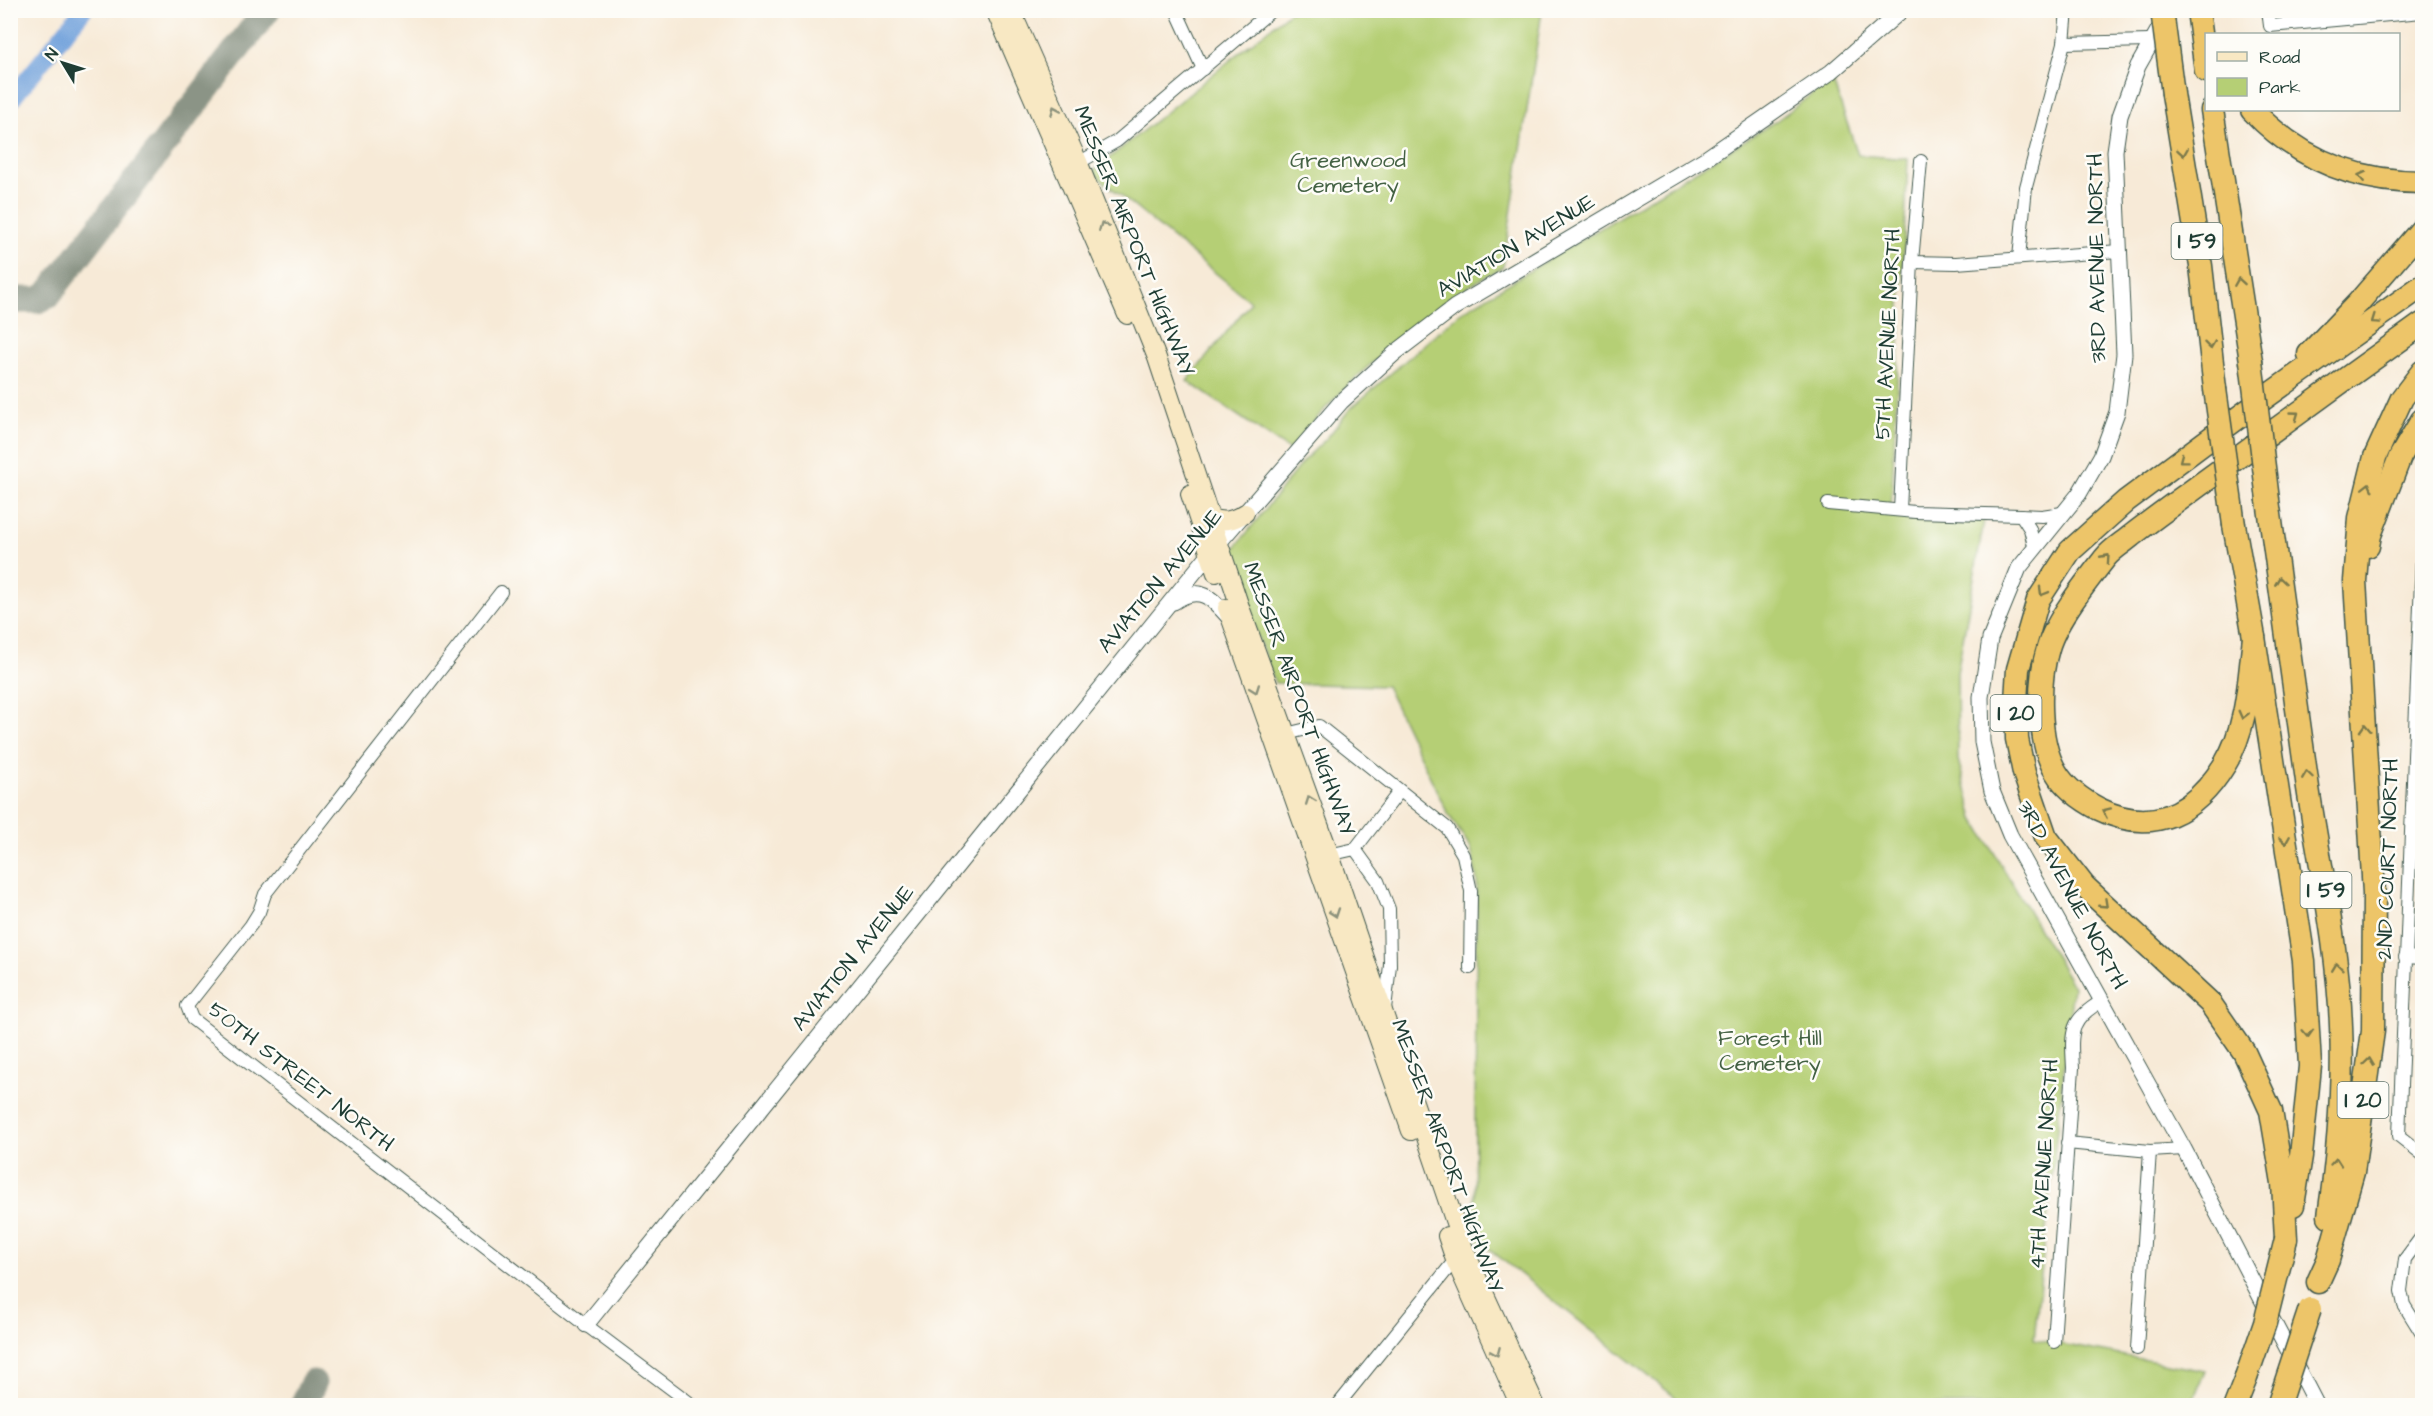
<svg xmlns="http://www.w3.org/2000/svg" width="2433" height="1416" font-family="'Architects Daughter',sans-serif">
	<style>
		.green { fill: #b5cf75; stroke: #6a8654; stroke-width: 1.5 }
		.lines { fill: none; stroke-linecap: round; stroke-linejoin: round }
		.river { stroke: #71a1db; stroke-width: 18 }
		.taxiway { stroke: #8b9486; stroke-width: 27 }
		.minor-casing { stroke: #3f574c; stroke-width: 14 }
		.tertiary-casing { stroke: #3f574c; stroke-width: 17 }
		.secondary-casing { stroke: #3f574c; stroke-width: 20 }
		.motorway-casing { stroke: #3f574c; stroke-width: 25 }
		.minor { stroke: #fff; stroke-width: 12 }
		.tertiary { stroke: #fff; stroke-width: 15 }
		.secondary { stroke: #f8e8c3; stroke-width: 18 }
		.motorway { stroke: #edc569; stroke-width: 22 }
		.motorway-bridge-casing { stroke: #3f574c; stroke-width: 25; stroke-linecap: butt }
		.motorway-bridge { stroke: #edc569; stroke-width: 22 }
		.oneway { stroke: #8c927c }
		.oneway2 { stroke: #7c7a4c }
		.labels { text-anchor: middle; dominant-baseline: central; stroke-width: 5; stroke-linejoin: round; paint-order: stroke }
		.shield { fill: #fdfcf7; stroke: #62766e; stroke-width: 1.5 }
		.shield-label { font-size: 21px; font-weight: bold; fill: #1f3d34 }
		.park-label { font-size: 22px; fill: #446244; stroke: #fdfcf7 }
		.street-label { font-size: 22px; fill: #1f3d34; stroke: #fdfcf7 }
	</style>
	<rect width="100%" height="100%" fill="#fdfcf7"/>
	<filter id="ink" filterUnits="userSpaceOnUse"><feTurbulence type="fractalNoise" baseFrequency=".0167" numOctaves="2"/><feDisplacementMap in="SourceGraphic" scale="12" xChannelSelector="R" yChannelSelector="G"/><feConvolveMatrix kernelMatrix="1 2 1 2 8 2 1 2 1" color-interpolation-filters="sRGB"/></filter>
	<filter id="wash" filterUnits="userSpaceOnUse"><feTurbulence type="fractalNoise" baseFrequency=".008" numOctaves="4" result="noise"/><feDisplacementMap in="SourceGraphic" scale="24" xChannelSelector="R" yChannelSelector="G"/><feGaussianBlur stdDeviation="1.35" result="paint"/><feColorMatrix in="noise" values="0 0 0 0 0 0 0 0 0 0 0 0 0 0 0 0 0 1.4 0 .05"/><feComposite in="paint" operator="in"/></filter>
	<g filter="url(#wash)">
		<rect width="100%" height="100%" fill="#f7ead7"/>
		<g class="green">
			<path d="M1291,11H1542L1503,267C1486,277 1467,286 1451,298C1392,342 1336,392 1289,450L1187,381L1251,302L1092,172Z"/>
			<polygon points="1832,79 1858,155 1908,159 1891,512 1984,521 1957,673 1958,760 1974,819 2073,986 2034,1339 2205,1371 2191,1405 1685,1405 1474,1237 1477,881 1471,848 1448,814 1386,686 1275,683 1231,565 1234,549 1303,461 1327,438 1349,410 1460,313 1712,161 1776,121"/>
		</g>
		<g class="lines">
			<polyline class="river" points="10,101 83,10"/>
			<g class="taxiway">
				<polyline points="10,300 38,300 47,296 267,10"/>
				<polyline points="303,1406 313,1383"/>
			</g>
		</g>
	</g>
	<g filter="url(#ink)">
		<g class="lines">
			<g class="minor-casing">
				<g id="minor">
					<polyline points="1176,10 1203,69"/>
					<polyline points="2268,10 2270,26 2422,12"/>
					<polyline points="2064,43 2150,41"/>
					<polyline points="1073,166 1117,141 1272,10"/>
					<polyline points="2019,258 2026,187 2064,43 2067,10"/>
					<polyline points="1912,262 1956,263 2119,251"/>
					<polyline points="1828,504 1915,512 2021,515 2030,529 2034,546"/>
					<polyline points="1900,510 1912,262 1921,161"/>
					<polyline points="2021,515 2042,516 2062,513"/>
					<polyline points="2422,554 2399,1136 2422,1154"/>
					<polyline points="501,592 265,894 259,912 251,925 187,1006 192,1019 586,1325 694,1406"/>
					<polyline points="1286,734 1319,726 1447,828 1463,855 1471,891 1470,968"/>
					<polyline points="1355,849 1378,881 1389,909 1390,965 1385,1009"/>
					<polyline points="1324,856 1355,849 1399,792"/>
					<polyline points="2405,957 2422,958"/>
					<polyline points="2067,1143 2150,1151 2184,1149"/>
					<polyline points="2422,1236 2405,1259 2401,1291 2404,1305 2422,1334"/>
					<path d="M2054,1342L2073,1068C2071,1032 2069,1020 2102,1001"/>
					<polyline points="2137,1349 2150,1151"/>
					<polyline points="1337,1406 1459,1255"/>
				</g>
			</g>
			<g class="tertiary-casing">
				<g id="tertiary">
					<polyline points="2164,20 2138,66 2120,116 2115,151 2124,354 2117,412 2101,456 2079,494 2019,568 1990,639 1981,697 1982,742 1992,791 2010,835 2184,1149 2317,1406"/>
					<path d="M1174,602C1200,583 1213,599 1231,620"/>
					<polyline points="586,1325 1210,553 1341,402 1395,353 1455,307 1708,157 1831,72 1902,10"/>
				</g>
			</g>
			<g class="secondary-casing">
				<g id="secondary">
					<polyline points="995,10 1127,315"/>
					<polyline points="1011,10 1079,164 1157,358 1240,607 1330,855 1464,1249 1536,1406"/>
					<polyline points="1190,494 1216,573"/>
					<path d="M1211,518C1224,523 1234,520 1245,513"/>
					<polyline points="1227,608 1411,1131"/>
					<polyline points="1447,1236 1455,1260 1520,1406"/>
				</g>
			</g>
			<g class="motorway-casing">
				<g id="motorway">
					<polyline points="2198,10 2206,71"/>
					<polyline points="2173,94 2201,266 2215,389"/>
					<polyline points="2212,110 2251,361"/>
					<path d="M2252,110C2298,159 2356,182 2422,182"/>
					<polyline points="2309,354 2358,303 2422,229"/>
					<path d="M2268,500C2282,596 2294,692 2308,788C2320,867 2338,946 2341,1026C2344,1090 2338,1154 2329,1216"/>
					<polyline points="2234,525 2254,637 2304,961 2310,1066 2301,1156 2293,1205"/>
					<polyline points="2368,546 2370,535 2400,457 2422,420"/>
					<path d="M2254,637C2249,679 2248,726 2225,764C2196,812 2154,836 2099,809C2082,800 2066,789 2056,772C2037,741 2038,681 2048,648C2056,620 2087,581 2105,558C2112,549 2123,543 2131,536C2154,518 2178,501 2201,484C2275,430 2348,377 2422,324"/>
					<polyline points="2286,1239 2283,1183 2271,1111 2244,1052 2210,1003 2084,886 2046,837 2024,773 2017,739 2016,700 2018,669 2038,600 2070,551 2126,501 2266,397 2422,286"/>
					<polyline points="2318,1282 2328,1260 2353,1172 2373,1031 2374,893 2355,581 2360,518 2375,457 2402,398 2422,372"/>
					<polyline points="2235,1406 2246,1378"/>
				</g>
			</g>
			<use href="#minor" class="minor"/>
			<use href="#tertiary" class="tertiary"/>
			<use href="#secondary" class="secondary"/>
			<use href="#motorway" class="motorway"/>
			<g class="motorway-bridge-casing">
				<g id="motorway-bridge">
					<polyline points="2162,10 2173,94"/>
					<polyline points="2251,361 2268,500"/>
					<polyline points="2215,389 2234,525"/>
					<polyline points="2246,1378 2265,1323 2286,1239"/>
					<polyline points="2278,1406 2310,1309"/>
				</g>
			</g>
			<use href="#motorway-bridge" class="motorway-bridge"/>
		</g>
		<defs><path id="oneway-chevron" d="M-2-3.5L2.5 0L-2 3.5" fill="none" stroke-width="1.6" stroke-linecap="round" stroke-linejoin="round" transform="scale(1.5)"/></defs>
		<g class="oneway">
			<use href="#oneway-chevron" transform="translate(1055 110) rotate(-114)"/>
			<use href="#oneway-chevron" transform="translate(1103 226) rotate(-112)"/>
			<use href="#oneway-chevron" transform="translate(1255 689) rotate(70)"/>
			<use href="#oneway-chevron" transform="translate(1310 800) rotate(-110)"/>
			<use href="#oneway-chevron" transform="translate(1335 913) rotate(71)"/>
			<use href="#oneway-chevron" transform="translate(1496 1352) rotate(67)"/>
		</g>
		<g class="oneway2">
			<use href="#oneway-chevron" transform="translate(2183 152) rotate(81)"/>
			<use href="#oneway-chevron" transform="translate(2362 176) rotate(-167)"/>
			<use href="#oneway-chevron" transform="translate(2239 282) rotate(-99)"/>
			<use href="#oneway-chevron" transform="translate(2375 320) rotate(145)"/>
			<use href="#oneway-chevron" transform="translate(2210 345) rotate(83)"/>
			<use href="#oneway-chevron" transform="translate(2295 415) rotate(-36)"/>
			<use href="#oneway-chevron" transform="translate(2183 459) rotate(143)"/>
			<use href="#oneway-chevron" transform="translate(2368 487) rotate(-76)"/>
			<use href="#oneway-chevron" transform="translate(2106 558) rotate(-48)"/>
			<use href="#oneway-chevron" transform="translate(2280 581) rotate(-98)"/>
			<use href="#oneway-chevron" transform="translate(2043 592) rotate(120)"/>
			<use href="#oneway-chevron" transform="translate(2243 715) rotate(104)"/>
			<use href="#oneway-chevron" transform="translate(2365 728) rotate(-93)"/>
			<use href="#oneway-chevron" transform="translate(2307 775) rotate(-98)"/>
			<use href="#oneway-chevron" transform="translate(2106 812) rotate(-156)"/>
			<use href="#oneway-chevron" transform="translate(2285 840) rotate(81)"/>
			<use href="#oneway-chevron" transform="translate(2104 904) rotate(43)"/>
			<use href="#oneway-chevron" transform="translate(2337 967) rotate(-97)"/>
			<use href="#oneway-chevron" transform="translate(2308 1033) rotate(87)"/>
			<use href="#oneway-chevron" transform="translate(2369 1062) rotate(-82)"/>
			<use href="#oneway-chevron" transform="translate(2336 1162) rotate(-85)"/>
		</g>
	</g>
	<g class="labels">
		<g class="shield">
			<rect x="2171.5" y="223" width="51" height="36" rx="4.5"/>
			<rect x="1990.5" y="695" width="51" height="36" rx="4.5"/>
			<rect x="2300.5" y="872" width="51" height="36" rx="4.5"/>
			<rect x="2337.5" y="1082" width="51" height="36" rx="4.5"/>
		</g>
		<g class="shield-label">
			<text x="2197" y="241">I 59</text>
			<text x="2016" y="713">I 20</text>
			<text x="2326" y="890">I 59</text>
			<text x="2363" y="1100">I 20</text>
		</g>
		<g class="park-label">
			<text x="1348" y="160">Greenwood<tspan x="1348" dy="25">Cemetery</tspan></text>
			<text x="1770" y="1038">Forest Hill<tspan x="1770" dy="25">Cemetery</tspan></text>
		</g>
		<g class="street-label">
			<text transform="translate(1134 241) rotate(68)">MESSER AIRPORT HIGHWAY</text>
			<text transform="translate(1516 246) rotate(-31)">AVIATION AVENUE</text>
			<text transform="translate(2097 258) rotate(-91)">3RD AVENUE NORTH</text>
			<text transform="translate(1888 334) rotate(-87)">5TH AVENUE NORTH</text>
			<text transform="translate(1160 581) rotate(-50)">AVIATION AVENUE</text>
			<text transform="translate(1299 699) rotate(70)">MESSER AIRPORT HIGHWAY</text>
			<text transform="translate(2388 859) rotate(-88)">2ND COURT NORTH</text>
			<text transform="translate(2072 895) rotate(62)">3RD AVENUE NORTH</text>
			<text transform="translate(853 958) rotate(-51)">AVIATION AVENUE</text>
			<text transform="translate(301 1077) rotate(38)">50TH STREET NORTH</text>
			<text transform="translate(1447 1156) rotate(70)">MESSER AIRPORT HIGHWAY</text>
			<text transform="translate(2044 1164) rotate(-86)">4TH AVENUE NORTH</text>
		</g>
	</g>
	<rect width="2433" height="1416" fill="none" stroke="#fdfcf7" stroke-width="36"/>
	<rect x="2205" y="33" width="195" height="78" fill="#fdfcf7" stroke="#a4b0a9" stroke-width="1.5"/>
	<rect x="2217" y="52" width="30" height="9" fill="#f8e8c3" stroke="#a4b0a9" stroke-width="1.5"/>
	<text x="2259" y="63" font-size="18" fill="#1f3d34">Road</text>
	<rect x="2217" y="78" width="30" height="18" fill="#b5cf75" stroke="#a4b0a9" stroke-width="1.5"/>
	<text x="2259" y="93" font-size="18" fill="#1f3d34">Park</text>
	<g transform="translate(63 63) rotate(308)" stroke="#fdfcf7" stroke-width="4.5" paint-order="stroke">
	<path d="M0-4.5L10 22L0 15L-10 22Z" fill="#1f3d34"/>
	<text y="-9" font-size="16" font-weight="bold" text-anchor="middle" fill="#1f3d34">N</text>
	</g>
</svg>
